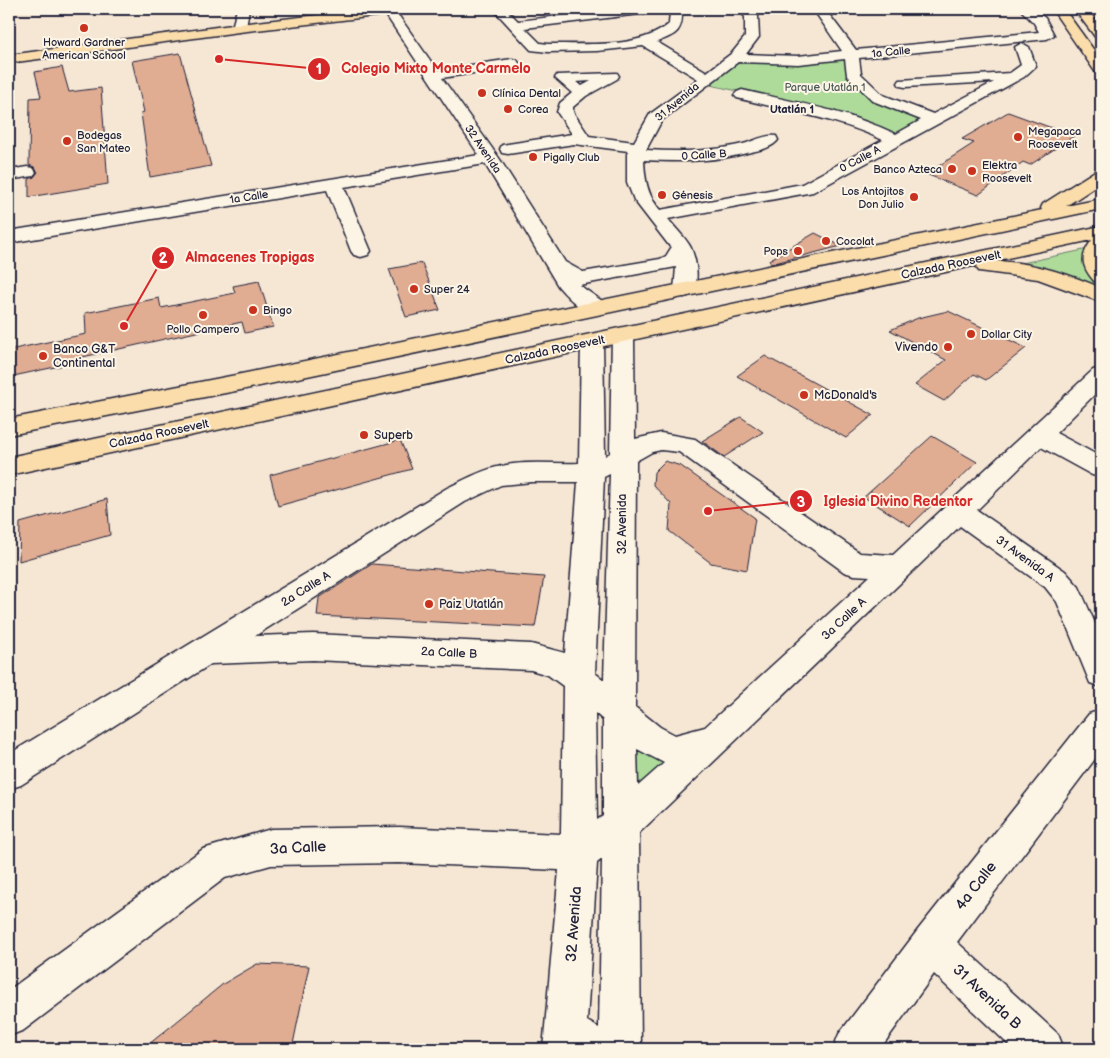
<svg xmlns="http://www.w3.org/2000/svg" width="1110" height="1058" font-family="'Balsamiq Sans',sans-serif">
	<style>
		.green { fill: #aedb9a; stroke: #687e6a }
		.building { fill: #e0ad93; stroke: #22223b }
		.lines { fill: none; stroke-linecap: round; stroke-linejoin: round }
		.minor-casing { stroke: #22223b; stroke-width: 3 }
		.major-casing { stroke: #22223b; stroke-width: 3 }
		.highway-casing { stroke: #22223b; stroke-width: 3 }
		.minor { fill: #fcf5e5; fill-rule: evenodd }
		.major { fill: #faddab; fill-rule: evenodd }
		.highway { fill: #faddab; fill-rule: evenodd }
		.poi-dot { fill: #c8321e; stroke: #fcf5e5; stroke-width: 2 }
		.labels { text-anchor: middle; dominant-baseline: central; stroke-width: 4; stroke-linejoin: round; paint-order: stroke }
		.far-poi-label { font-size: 11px; fill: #22223b; stroke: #fcf5e5; text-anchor: start }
		.far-street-label { font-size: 11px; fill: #22223b; stroke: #fcf5e5 }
		.far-park-label { font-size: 11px; fill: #4c5a58; stroke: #fcf5e5 }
		.far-neighbourhood-label { font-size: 11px; font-weight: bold; fill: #22223b; stroke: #fcf5e5 }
		.street-label { font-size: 12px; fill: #22223b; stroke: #fcf5e5 }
		.poi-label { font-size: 12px; fill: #22223b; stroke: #fcf5e5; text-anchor: start }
		.near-street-label { font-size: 15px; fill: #22223b; stroke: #fcf5e5 }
		.leader { fill: none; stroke: #d62828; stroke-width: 2 }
		.callout-dot { fill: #d62828; stroke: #fcf5e5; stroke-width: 2 }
		.mark-label { font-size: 15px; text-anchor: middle; font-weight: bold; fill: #fff }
		.callout-label { font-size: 14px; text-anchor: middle; font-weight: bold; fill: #d62828; stroke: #fcf5e5; stroke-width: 4; stroke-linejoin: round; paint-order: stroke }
	</style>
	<rect width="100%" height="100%" fill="#f6e7d5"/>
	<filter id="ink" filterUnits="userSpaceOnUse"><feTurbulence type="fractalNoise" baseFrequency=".02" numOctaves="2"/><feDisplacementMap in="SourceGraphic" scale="10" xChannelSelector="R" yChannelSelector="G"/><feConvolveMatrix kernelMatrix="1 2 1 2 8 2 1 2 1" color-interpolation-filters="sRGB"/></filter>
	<g filter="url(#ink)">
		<g class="green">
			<polygon points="845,58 874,99 928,120 891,139 798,104 710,85 739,61"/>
			<polygon points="1088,249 1091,274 1101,281 1101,292 1022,263"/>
			<polygon points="624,728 674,758 627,813"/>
		</g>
		<g class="building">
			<polygon points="180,53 211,166 150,177 141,113 144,112 132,61"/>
			<polygon points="62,67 69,92 101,88 108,184 29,197 29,179 34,177 38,172 34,167 29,165 30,98 41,97 35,72"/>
			<polygon points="1008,112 1074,136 1030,165 1023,162 978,195 926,174 974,143 962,139"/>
			<polygon points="815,233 841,246 771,264 769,260"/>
			<polygon points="422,263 440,310 406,317 389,269"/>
			<polygon points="259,281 273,327 245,333 242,322 78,358 78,362 9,377 9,350 86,334 85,313 159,298 161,308 235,293 233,286"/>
			<polygon points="948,311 1026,348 986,380 974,374 944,401 915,385 946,360 890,330 918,318"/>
			<polygon points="765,356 873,415 846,438 737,376"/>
			<polygon points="741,417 763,432 724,457 702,441"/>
			<polygon points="932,436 977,462 910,526 864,497"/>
			<polygon points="400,440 412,469 278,506 270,475"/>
			<polygon points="665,461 681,466 755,518 747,570 711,563 669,531 671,504 653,485 654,472"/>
			<polygon points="107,499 110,535 19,561 20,523"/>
			<polygon points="372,564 544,577 535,627 317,616 319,598"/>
			<polygon points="257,964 309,966 292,1049 143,1049 223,984"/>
		</g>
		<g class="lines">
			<g class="minor-casing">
				<g id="minor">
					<polygon points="237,9 249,9 246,28 239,32 232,28"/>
					<path d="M382,9H394L437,70L512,59L517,60L519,63L517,66L512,67L442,78L499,158L565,262L583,272L660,259L666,256L671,248L634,200L627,182V154L628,151L574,144L508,154L502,153L500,149L502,145L508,144L572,134L557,112L560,103L572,93L555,78L557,75L617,73L619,76L617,79L586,96L573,107V112L589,136L634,142L650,114L698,79L643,46L597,51L548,52L531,50L493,9H506L518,21L618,9H654L648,13L525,28L540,43L548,44C586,43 638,50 669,24L670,9H682C683,32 677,34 657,42L707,72L732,53L745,37V17L738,9H751L758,16L759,37L746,54L798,56L842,51L813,9H825L856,50L1039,32L1034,23L1020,9H1033L1045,18L1054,35L1047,39L859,58L861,74L883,95L933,114L994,82L905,87L900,86L898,83L900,80L1010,73L1021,65L1015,47L1022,43L1029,47L1036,66L1024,77L813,192L668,219C675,228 686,238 691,248C697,262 700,283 691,295L684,297L677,295L674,291L676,267L579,285L605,303L608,308L605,313C586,317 569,299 558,286L485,164L344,187L371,251L368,255L361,257L354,255L351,251L327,190L9,243V231L479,155ZM845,59L847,75L873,101L921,120L896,134C846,111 795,102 742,90L737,92L734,95L737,98C787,111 836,118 883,140L802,184L660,210C647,194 645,180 644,160C681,162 715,162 751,152C760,150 772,148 778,140L776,136C765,134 753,142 743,144C710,152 679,152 646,150L662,120L738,62L798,64ZM591,81L582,86L576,82Z"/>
					<polygon points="27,167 33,168 36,172 33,176 9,180 9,170"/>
					<path d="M623,328L631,330L634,335L635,439L661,433L695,439L860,553L893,555L1093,370L1101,368V388L1056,433L1101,457V477L1092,475L1041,447L977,510L1065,571L1079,587L1101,637V687L1090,683L1057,602L1045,587L960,526L639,833L641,1049H543L559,870L399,863L271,865L225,878L24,1030L9,1036V990L203,849L271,829L399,827L561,834L563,686L548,675L531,670L313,660L211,664L21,785L9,789V754L447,488C463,481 479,471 497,467C524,460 552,464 579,463L581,342L584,337L592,335L600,337L603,342L605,456L610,453L612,335L615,330ZM661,450L679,452L844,572L854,575L870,576L705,727L675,735L660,727L635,707L636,461L652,452ZM610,474L604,680L595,673L604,477ZM532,482H578L565,653L531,644L313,634L255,636L465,502L501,485ZM595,713L603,720V816L597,820ZM637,749L664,763L638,786ZM602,859L599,1028L587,1021L597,863Z"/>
					<polygon points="1101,710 1101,751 957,942 1058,1034 1064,1049 1013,1049 934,974 880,1049 833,1049 839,1034 917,931 1089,714"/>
				</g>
			</g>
			<g class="major-casing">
				<polygon id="major" points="371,9 408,9 402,13 239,32 9,63 9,55 239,24"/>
			</g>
			<g class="highway-casing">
				<g id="highway">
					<polygon points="1052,9 1064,9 1101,60 1101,74 1096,73"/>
					<polygon points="1074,9 1087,9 1101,27 1101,39 1096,38"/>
					<polygon points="1101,170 1101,183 1066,206 1101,199 1101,209 241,390 9,435 9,419 241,374 1042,210 1041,208 1043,204 1095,171"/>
					<path d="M1101,226V283L1094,281C1081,266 1080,256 1092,240L994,261C1031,262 1067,273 1101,288V302L1038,279L979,271L976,267L978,265L9,475V457Z"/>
				</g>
			</g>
			<use href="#minor" class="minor"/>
			<use href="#major" class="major"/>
			<use href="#highway" class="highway"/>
		</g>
	</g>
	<g class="poi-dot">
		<circle cx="84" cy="28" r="5"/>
		<circle cx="482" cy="93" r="5"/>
		<circle cx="508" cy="109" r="5"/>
		<circle cx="1018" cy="137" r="5"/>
		<circle cx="67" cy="141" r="5"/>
		<circle cx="533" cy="157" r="5"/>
		<circle cx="952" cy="169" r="5"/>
		<circle cx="972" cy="171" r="5"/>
		<circle cx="662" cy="195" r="5"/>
		<circle cx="914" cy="197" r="5"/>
		<circle cx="826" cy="241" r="5"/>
		<circle cx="798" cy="251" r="5"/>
		<circle cx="414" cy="289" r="5"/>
		<circle cx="253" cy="310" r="5"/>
		<circle cx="203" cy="315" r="5"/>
		<circle cx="971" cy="334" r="5"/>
		<circle cx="948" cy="347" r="5"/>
		<circle cx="43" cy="356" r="5"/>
		<circle cx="804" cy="395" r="5"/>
		<circle cx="364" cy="435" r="5"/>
		<circle cx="429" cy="604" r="5"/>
	</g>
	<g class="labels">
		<g class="far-poi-label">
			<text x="84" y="42" text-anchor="middle">Howard Gardner<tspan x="84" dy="13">American School</tspan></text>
			<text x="492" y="93">Clínica Dental</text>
			<text x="518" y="109">Corea</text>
			<text x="1028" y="131">Megapaca<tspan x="1028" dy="13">Roosevelt</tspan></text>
			<text x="77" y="135">Bodegas<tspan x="77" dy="13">San Mateo</tspan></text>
			<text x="543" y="157">Pigally Club</text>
			<text x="982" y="165">Elektra<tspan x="982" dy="13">Roosevelt</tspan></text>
			<text x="942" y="169" text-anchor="end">Banco Azteca</text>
			<text x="904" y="191" text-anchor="end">Los Antojitos<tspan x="904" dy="13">Don Julio</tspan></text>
			<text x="672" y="195">Génesis</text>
			<text x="836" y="241">Cocolat</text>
			<text x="788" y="251" text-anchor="end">Pops</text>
			<text x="424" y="289">Super 24</text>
			<text x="263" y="310">Bingo</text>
			<text x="203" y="329" text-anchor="middle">Pollo Campero</text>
			<text x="981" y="334">Dollar City</text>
		</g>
		<g class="far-street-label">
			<text transform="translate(891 52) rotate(-6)">1a Calle</text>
			<text transform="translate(677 102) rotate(-40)">31 Avenida</text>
			<text transform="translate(483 149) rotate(56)">32 Avenida</text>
			<text transform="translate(704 155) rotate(-4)">0 Calle B</text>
			<text transform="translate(860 159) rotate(-28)">0 Calle A</text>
			<text transform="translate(249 197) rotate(-9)">1a Calle</text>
		</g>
		<g class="far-park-label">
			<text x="825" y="87">Parque Utatlán 1</text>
		</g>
		<g class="far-neighbourhood-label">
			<text x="792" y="109">Utatlán 1</text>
		</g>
		<g class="street-label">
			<text transform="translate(951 265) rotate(-12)">Calzada Roosevelt</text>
			<text transform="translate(555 350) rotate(-12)">Calzada Roosevelt</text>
			<text transform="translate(159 434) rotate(-12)">Calzada Roosevelt</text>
			<text transform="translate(622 524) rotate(-90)">32 Avenida</text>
			<text transform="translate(1025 559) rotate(36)">31 Avenida A</text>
			<text transform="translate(306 589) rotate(-32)">2a Calle A</text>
			<text transform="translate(844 619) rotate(-43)">3a Calle A</text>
			<text transform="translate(449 653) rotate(3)">2a Calle B</text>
		</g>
		<g class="poi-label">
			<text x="938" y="347" text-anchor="end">Vivendo</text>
			<text x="53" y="349">Banco G&amp;T<tspan x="53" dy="14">Continental</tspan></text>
			<text x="814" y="395">McDonald's</text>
			<text x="374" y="435">Superb</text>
			<text x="439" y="604">Paiz Utatlán</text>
		</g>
		<g class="near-street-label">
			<text transform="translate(298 848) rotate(-3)">3a Calle</text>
			<text transform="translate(976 886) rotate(-52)">4a Calle</text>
			<text transform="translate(574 924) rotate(-86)">32 Avenida</text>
			<text transform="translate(987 997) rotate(43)">31 Avenida B</text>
		</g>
	</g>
	<path class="leader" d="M219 59L319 69M124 326L163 258M708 511L801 501"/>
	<g class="callout-dot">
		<circle cx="219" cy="59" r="5"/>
		<circle cx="124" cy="326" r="5"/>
		<circle cx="708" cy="511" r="5"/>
		<circle cx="319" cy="69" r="12"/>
		<circle cx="163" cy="258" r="12"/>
		<circle cx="801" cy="501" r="12"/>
	</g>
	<g class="mark-label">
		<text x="319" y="74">1</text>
		<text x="163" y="263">2</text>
		<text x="801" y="507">3</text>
	</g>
	<g class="callout-label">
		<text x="436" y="73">Colegio Mixto Monte Carmelo</text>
		<text x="250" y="262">Almacenes Tropigas</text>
		<text x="898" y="506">Iglesia Divino Redentor</text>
	</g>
	<rect width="1110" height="1058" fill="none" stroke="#fcf5e5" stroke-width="30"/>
	<rect x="15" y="15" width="1080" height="1028" fill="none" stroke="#22223b" stroke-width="2" filter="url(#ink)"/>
</svg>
